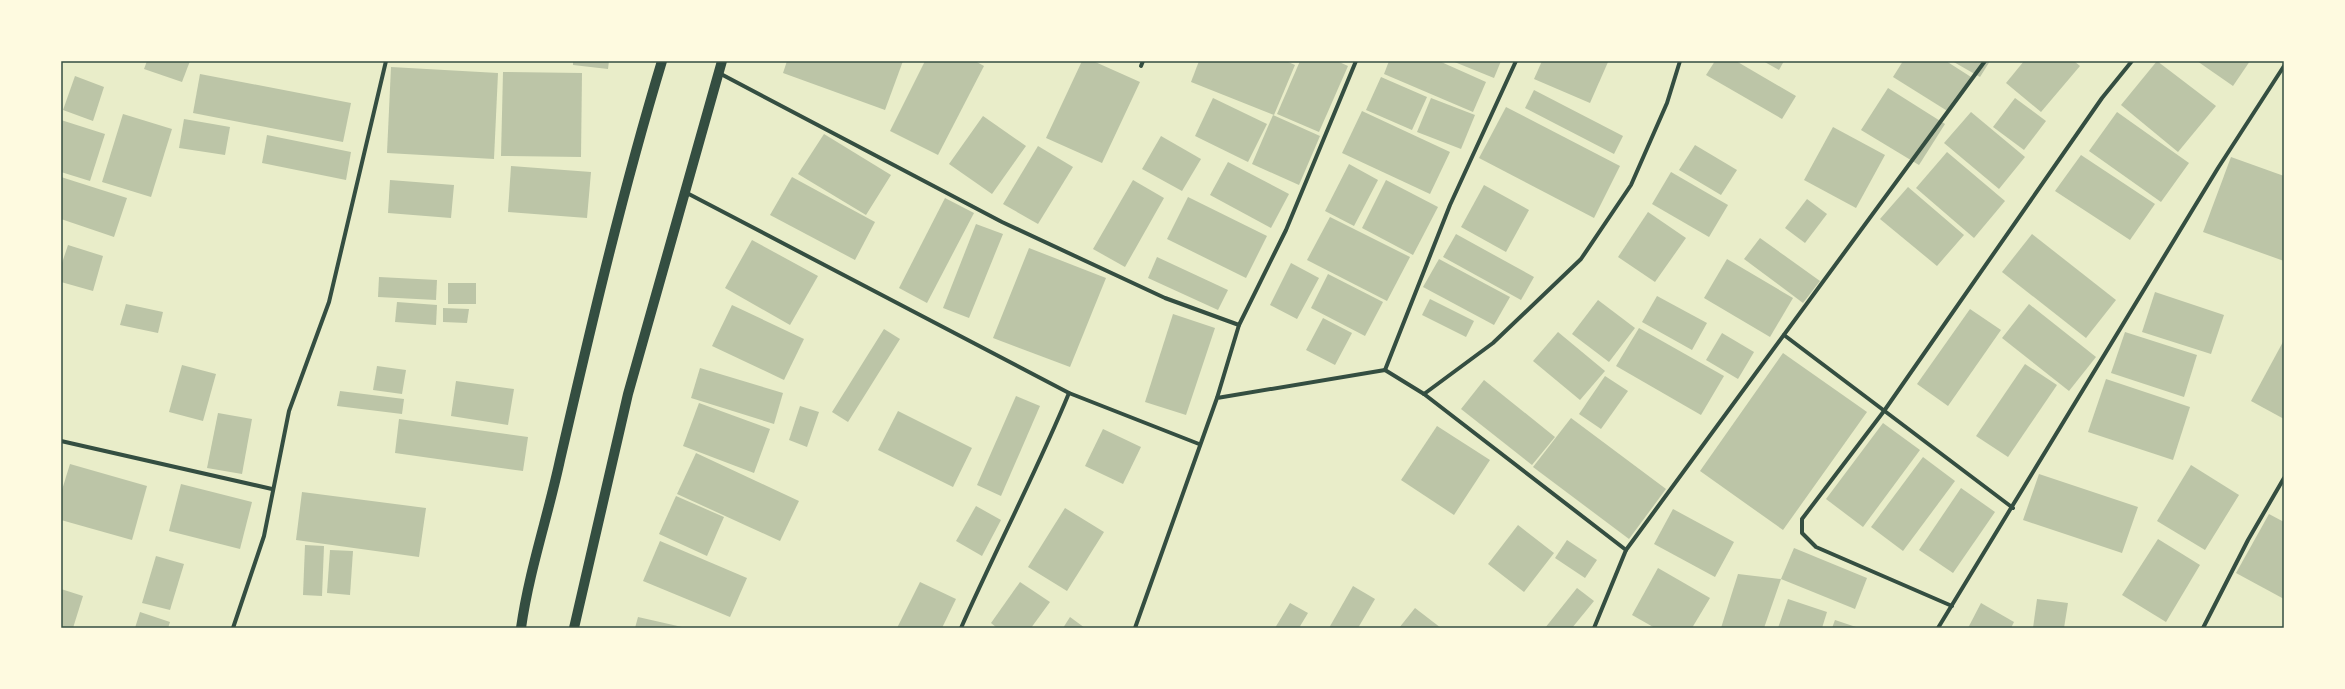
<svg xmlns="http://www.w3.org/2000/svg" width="2345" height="689" font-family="Quicksand,sans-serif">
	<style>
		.building { fill: #bcc5a7 }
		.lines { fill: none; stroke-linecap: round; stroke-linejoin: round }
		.minor { stroke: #344e41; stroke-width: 4 }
		.primary { stroke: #344e41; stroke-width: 10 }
		.neatline { fill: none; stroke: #344e41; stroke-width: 1.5 }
	</style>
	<rect width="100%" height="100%" fill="#e9edc9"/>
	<g class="building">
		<polygon points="147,61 190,61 182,82 144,69"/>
		<polygon points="573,61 609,61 608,69 573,65"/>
		<polygon points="787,61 903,61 885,110 783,73"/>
		<polygon points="925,61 975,61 984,66 938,155 890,131"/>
		<polygon points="1082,61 1093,61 1140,82 1102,163 1046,138"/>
		<polygon points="1199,61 1286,61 1295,65 1274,115 1191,82"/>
		<polygon points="1300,61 1337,61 1348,66 1319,132 1277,114"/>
		<polygon points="1389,61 1439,61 1486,82 1473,112 1384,74"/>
		<polygon points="1452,61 1501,61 1494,78"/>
		<polygon points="1542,61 1606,61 1608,62 1590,103 1534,79"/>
		<polygon points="1715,61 1736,61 1796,96 1782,119 1706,75"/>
		<polygon points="1763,61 1784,61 1779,70"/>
		<polygon points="1903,61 1946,61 1971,77 1949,112 1893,77"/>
		<polygon points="1952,61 1990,61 1980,77"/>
		<polygon points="2024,61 2074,61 2080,66 2041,112 2006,83"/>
		<polygon points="2157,61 2216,106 2178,152 2121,105"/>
		<polygon points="2197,61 2250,61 2233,86"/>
		<polygon points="391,67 498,73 494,159 387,153"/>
		<polygon points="503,72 582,73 581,157 501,156"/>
		<polygon points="200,74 351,103 343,142 193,113"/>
		<polygon points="75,76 104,87 93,121 63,110"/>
		<polygon points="1381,77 1427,97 1412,130 1366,110"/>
		<polygon points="1888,88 1945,124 1919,165 1861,130"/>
		<polygon points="1534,90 1623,136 1614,154 1525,108"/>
		<polygon points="1213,98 1267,124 1248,162 1195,136"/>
		<polygon points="1431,98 1475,115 1461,149 1417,132"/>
		<polygon points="2015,98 2046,121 2024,150 1993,127"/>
		<polygon points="1506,107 1620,166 1594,218 1479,158"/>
		<polygon points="1362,111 1450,152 1430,194 1342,153"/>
		<polygon points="1971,112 2025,157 1999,189 1944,143"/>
		<polygon points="2117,112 2189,163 2161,202 2089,151"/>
		<polygon points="123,114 172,129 151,197 102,182"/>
		<polygon points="1273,115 1320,136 1299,185 1252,164"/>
		<polygon points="983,116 1026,146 992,194 949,164"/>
		<polygon points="184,119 230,127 225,155 179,148"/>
		<polygon points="61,120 105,134 90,181 61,172"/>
		<polygon points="1833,127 1885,155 1856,208 1804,180"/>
		<polygon points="824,134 891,175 866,215 798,174"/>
		<polygon points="267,135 351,152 346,180 262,163"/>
		<polygon points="1161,136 1201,159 1182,191 1142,169"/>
		<polygon points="1695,145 1737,170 1721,195 1679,170"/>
		<polygon points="1038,146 1073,167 1038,224 1003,204"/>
		<polygon points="1947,152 2005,201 1974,238 1916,188"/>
		<polygon points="2081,155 2155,204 2130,240 2055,191"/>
		<polygon points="2231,157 2284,176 2284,261 2203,232"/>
		<polygon points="1228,162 1289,194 1271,228 1210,195"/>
		<polygon points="1349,164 1378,180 1354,226 1325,211"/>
		<polygon points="511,166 591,172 587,218 508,212"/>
		<polygon points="1671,172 1728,205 1709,237 1652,204"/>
		<polygon points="61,177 127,198 114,237 61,219"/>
		<polygon points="792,177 875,222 855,260 770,215"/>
		<polygon points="390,180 454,185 451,218 388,213"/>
		<polygon points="1133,180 1164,198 1125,267 1093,249"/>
		<polygon points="1386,180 1438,207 1413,255 1362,228"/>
		<polygon points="1484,185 1529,210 1506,252 1461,227"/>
		<polygon points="1908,187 1964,235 1937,266 1880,219"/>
		<polygon points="1188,197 1267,236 1246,278 1167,239"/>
		<polygon points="945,198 974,213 927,303 899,288"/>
		<polygon points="1807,199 1827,214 1805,243 1785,228"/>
		<polygon points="1648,212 1686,238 1655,282 1618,257"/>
		<polygon points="1330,217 1410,257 1387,301 1307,260"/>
		<polygon points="976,224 1003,234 969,318 943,308"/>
		<polygon points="1456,234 1534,277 1521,300 1443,257"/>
		<polygon points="2032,234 2116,300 2086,338 2002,272"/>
		<polygon points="1760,238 1820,281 1803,303 1744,259"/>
		<polygon points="752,240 818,276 790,325 725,288"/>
		<polygon points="68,245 103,256 93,291 61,282 61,266"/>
		<polygon points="1029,248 1106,278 1070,367 993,338"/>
		<polygon points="1157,257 1228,290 1218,310 1148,278"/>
		<polygon points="1439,259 1510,297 1494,325 1423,287"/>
		<polygon points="1727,259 1793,298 1770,337 1704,298"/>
		<polygon points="1291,263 1319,278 1297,319 1270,305"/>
		<polygon points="1328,274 1383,302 1365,336 1311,308"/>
		<polygon points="379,277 437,280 436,300 378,297"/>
		<rect x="448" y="283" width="28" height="21"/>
		<polygon points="2155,292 2224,315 2211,354 2142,332"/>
		<polygon points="1657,296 1707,323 1692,350 1642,322"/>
		<polygon points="1430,299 1474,321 1466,337 1422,315"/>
		<polygon points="1598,300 1635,328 1609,362 1572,334"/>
		<polygon points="397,302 437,305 436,325 395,322"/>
		<polygon points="126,304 163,312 158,333 120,325"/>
		<polygon points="2029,304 2096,357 2069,391 2002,338"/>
		<polygon points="732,305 804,339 784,380 712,346"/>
		<polygon points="443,308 469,309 467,323 443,322"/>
		<polygon points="1970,309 2001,330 1948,406 1917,384"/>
		<polygon points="1173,314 1215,328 1186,415 1145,402"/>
		<polygon points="1323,318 1352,333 1335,365 1306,350"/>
		<polygon points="1639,328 1724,376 1701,415 1616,366"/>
		<polygon points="884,329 900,339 848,422 832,412"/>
		<polygon points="1558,332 1605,371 1580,400 1533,361"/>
		<polygon points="2125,332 2197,355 2184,397 2111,373"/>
		<polygon points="1722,333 1754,352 1738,379 1706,360"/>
		<polygon points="2284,340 2284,419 2251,401"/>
		<polygon points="1783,353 1867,412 1783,530 1700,471"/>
		<polygon points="2025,364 2057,385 2008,457 1976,436"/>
		<polygon points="182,365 216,374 203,421 169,412"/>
		<polygon points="377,366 406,370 402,394 373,390"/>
		<polygon points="700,368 783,393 774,424 691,398"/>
		<polygon points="1605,376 1628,391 1601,429 1579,414"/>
		<polygon points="2106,379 2190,407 2173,460 2088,432"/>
		<polygon points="1484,380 1555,437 1532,465 1461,409"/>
		<polygon points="456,381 514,389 508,425 451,416"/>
		<polygon points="340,391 404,399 402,414 337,406"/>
		<polygon points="1016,396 1040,406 1001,496 977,485"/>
		<polygon points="699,403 770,429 754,473 683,446"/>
		<polygon points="800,406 819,412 807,447 789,440"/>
		<polygon points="898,411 972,448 953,487 878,450"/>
		<polygon points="218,413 252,419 242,474 207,468"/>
		<polygon points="1571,418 1666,489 1629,539 1533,467"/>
		<polygon points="399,419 528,437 523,471 395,453"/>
		<polygon points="1883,423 1920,450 1863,527 1826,499"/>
		<polygon points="1437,426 1490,460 1454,515 1401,480"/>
		<polygon points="1103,429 1141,447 1123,484 1085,466"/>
		<polygon points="696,453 799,501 780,541 677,494"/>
		<polygon points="1923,457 1955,481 1903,551 1871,527"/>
		<polygon points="70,464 147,486 132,540 61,520 61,493"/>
		<polygon points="2191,465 2239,495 2205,550 2157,521"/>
		<polygon points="2039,474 2138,507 2122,553 2023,520"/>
		<polygon points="181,484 252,502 240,549 169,531"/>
		<polygon points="1961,488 1995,512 1953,573 1919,550"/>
		<polygon points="302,492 426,508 419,557 296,540"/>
		<polygon points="676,496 724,517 707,556 659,534"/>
		<polygon points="976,506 1001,520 982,556 956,541"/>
		<polygon points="1065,508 1104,532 1067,591 1028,567"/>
		<polygon points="1673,509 1734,542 1715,577 1654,544"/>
		<polygon points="2269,514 2284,522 2284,599 2236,573"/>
		<polygon points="1518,525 1554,553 1524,592 1488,564"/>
		<polygon points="2158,539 2200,565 2166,622 2122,595"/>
		<polygon points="1567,540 1597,560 1585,578 1555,558"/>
		<polygon points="660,541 747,578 730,617 643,581"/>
		<polygon points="305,545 324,546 322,596 303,595"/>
		<polygon points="1794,548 1867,578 1855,609 1781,579"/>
		<polygon points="330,550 353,551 350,595 327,593"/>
		<polygon points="156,556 184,564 170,610 142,603"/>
		<polygon points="1658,568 1710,598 1692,628 1655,628 1632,615"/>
		<polygon points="1738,574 1781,579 1764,628 1721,628"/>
		<polygon points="920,582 956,599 942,628 897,628"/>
		<polygon points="1020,582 1050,602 1031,628 997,628 991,623"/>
		<polygon points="1353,586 1375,599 1358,628 1329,628"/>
		<polygon points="1577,588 1594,601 1572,628 1545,628"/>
		<polygon points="61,589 83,596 73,628 61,628"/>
		<polygon points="1788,599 1827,612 1822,628 1778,628"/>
		<polygon points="2037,599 2068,603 2064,628 2033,628"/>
		<polygon points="1290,603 1308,613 1299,628 1275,628"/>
		<polygon points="1981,603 2014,622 2011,628 1968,628"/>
		<polygon points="1415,608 1441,628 1399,628"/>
		<polygon points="140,612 170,622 168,628 135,628"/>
		<polygon points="638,617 682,627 681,628 635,628"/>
		<polygon points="1070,617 1085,628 1063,628"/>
		<polygon points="1835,620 1859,628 1832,628"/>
	</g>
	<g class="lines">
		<g class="minor">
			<polyline points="1141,66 1143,61"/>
			<polyline points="719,73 1002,222 1165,298 1239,325 1286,230 1356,61"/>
			<polyline points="685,192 1069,393 1199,444"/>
			<polyline points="1784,335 2013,508"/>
			<polyline points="1385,370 1450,205 1516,61"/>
			<polyline points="1424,394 1493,343 1581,259 1631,185 1667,103 1680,61"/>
			<polyline points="1217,398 1239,325"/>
			<polyline points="61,441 272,489"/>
			<polyline points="1626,550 1985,61"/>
			<polyline points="1952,606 1816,547 1802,533 1802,519 1884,411 2102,98 2132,61"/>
			<polyline points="233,628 264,536 289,411 329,302 386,61"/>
			<path d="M961,628C996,549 1036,473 1069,393"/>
			<polyline points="1135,628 1217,398 1385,370 1424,394 1626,550 1594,628"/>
			<polyline points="1938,628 2218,168 2284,66"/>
			<polyline points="2203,628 2248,540 2284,478"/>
		</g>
		<g class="primary">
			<path d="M521,628C529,571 548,516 560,460C591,326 622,193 662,61"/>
			<polyline points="574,628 628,394 722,61"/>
		</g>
	</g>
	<rect width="2345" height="689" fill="none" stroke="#fefae0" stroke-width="124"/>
	<rect x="62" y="62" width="2221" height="565" class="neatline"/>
</svg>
